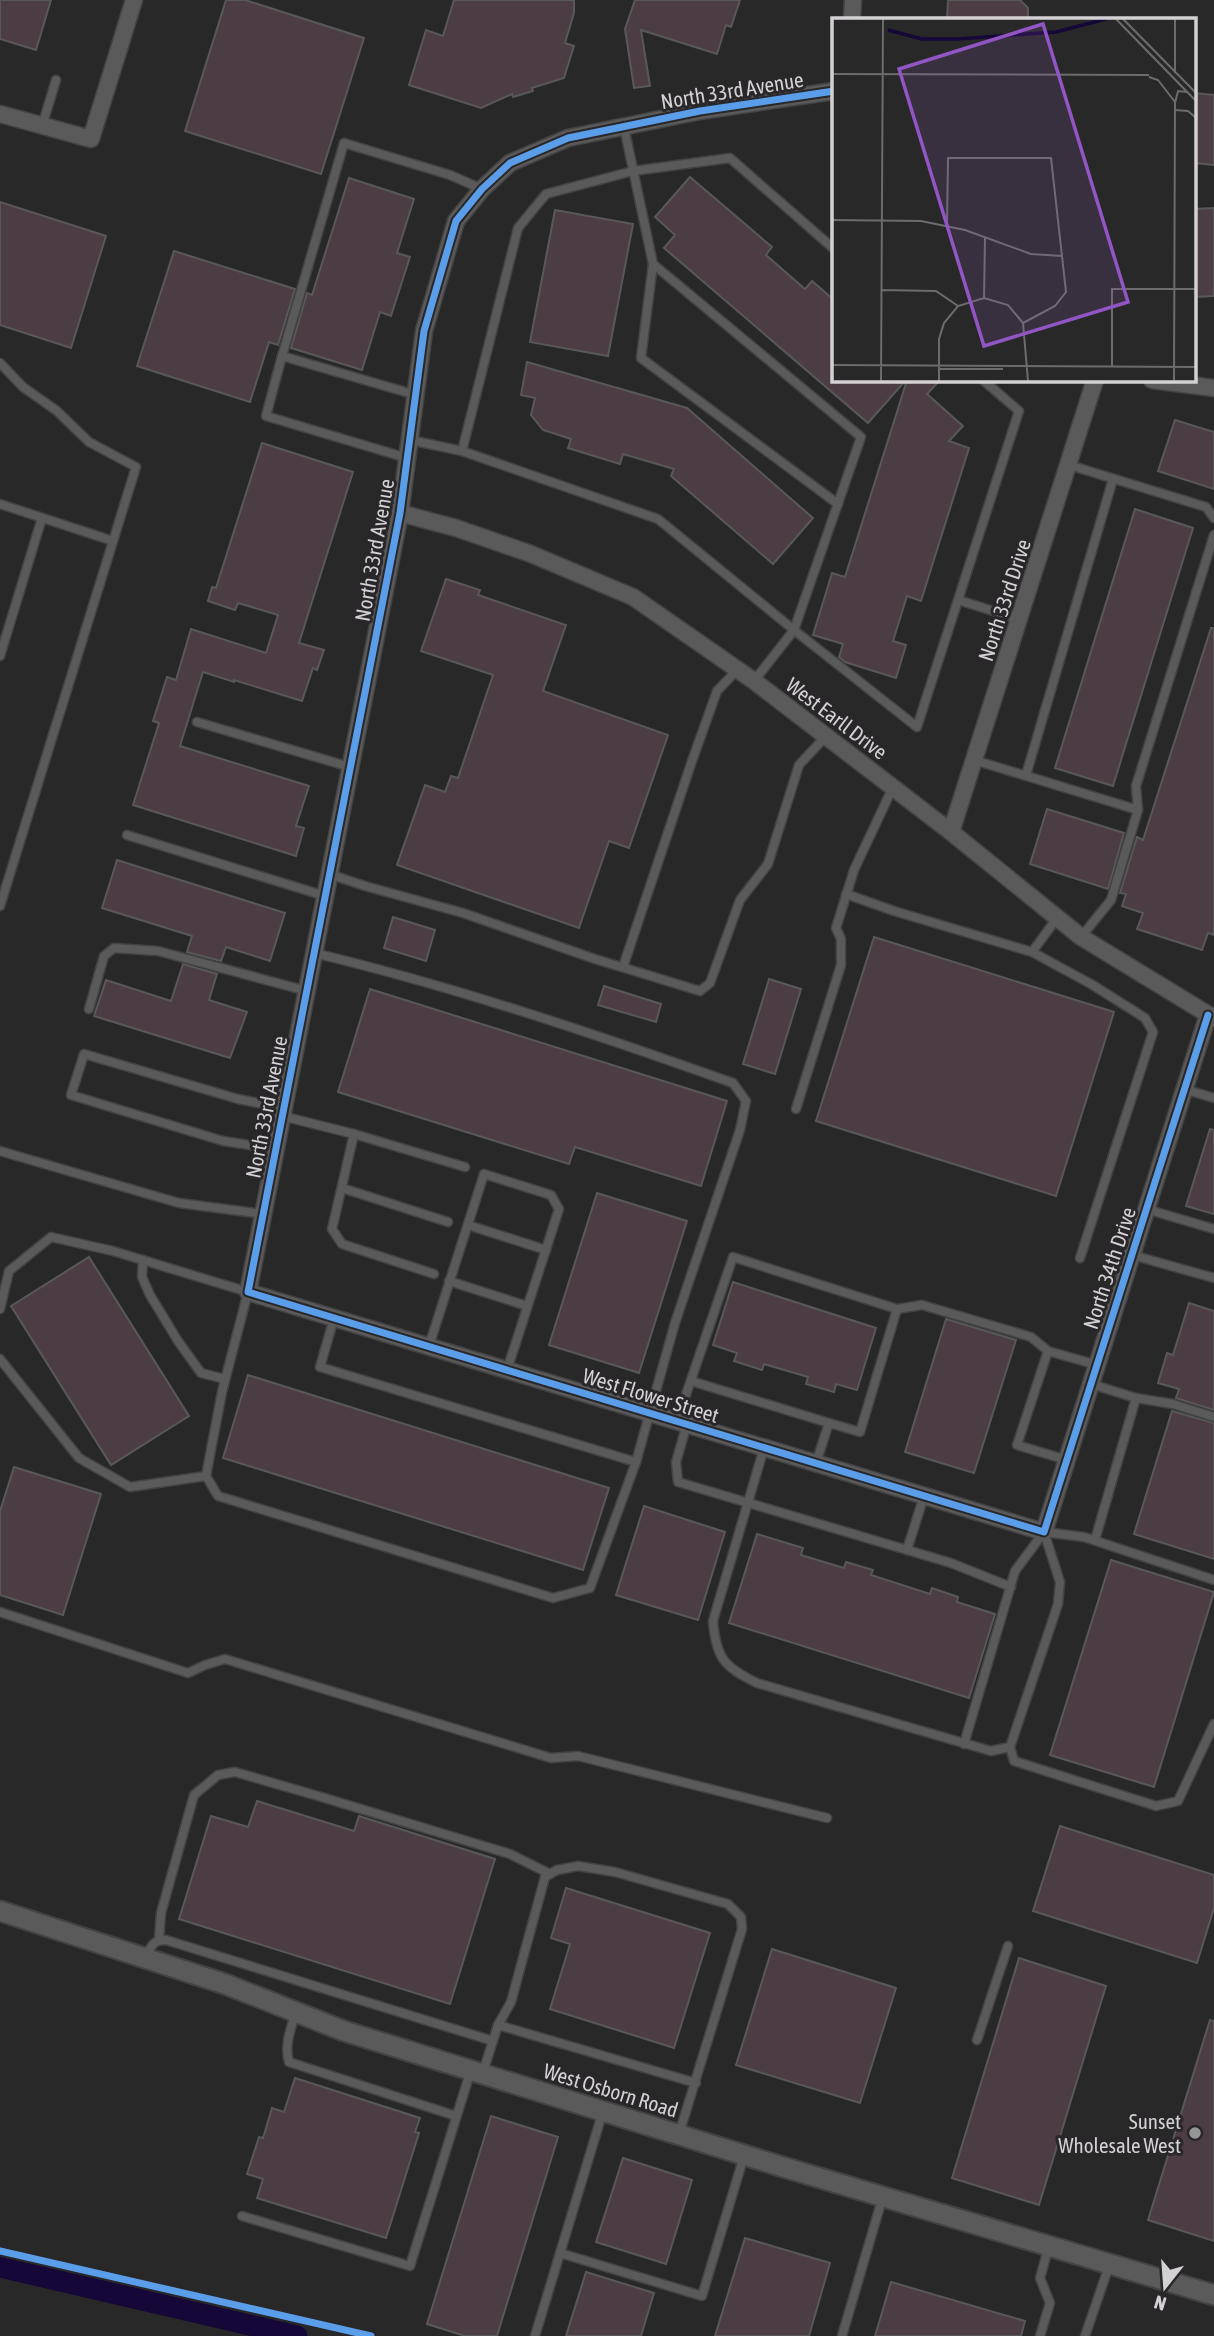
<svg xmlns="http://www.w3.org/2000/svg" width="1214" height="2336" font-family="'Asap Condensed',sans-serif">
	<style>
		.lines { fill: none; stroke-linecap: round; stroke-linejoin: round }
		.canal { stroke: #150738; stroke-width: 21 }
		.building { fill: #4c3d45; stroke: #595858; stroke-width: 2 }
		.service-casing { stroke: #434343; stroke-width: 11 }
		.minor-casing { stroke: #434343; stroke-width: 19 }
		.tertiary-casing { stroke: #434343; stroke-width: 23 }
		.service { stroke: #5a5a5a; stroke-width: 8 }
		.minor { stroke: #5a5a5a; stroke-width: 16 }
		.tertiary { stroke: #5a5a5a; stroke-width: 19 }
		.cycleway-casing { stroke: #292729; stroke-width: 11 }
		.cycleway { stroke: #5a9eea; stroke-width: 7 }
		.poi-dot { fill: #979697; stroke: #292729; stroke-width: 2.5 }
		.labels { text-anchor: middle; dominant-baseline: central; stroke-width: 6; stroke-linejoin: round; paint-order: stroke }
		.street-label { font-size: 21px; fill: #d3d1d3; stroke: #292729 }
		.poi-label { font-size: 21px; fill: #d3d1d3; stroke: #292729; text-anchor: end }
		.inset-river { fill: none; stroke: #150738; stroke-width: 3.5 }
		.inset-road { fill: none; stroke: #6c6c6c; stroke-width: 2 }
		.view { fill: #9155c4; fill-opacity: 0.15; stroke: #9155c4; stroke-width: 3.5 }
		.inset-edge { fill: none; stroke: #d3d1d3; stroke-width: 3.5 }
	</style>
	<rect width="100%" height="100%" fill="#282828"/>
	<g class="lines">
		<polyline class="canal" points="0,2267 297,2336"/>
	</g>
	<g class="building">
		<polygon points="0,0 51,0 36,50 0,39"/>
		<polygon points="226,0 245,0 364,38 321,174 185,131"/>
		<polygon points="454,0 574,0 574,13 565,43 574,46 564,78 532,88 533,91 513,97 512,94 481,108 409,85 426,30 443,36"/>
		<polygon points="635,0 740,0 731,27 726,25 717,54 641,30 650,86 634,88 625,29"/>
		<polygon points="948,0 1020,0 1028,8 1028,19 947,19"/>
		<polygon points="1195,93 1214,95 1214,165 1195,163"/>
		<polygon points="690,177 772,247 766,255 805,289 812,281 834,300 834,380 906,380 868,423 664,248 675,235 655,217"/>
		<polygon points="349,178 414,199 397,253 410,257 391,316 380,312 362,370 291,348 307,293 312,295"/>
		<polygon points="0,202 106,236 71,348 0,325"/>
		<polygon points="1214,208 1214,296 1195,297 1195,209"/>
		<polygon points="555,210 633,224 608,356 530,342"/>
		<polygon points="174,251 295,289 278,345 269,342 250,402 137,366"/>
		<polygon points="527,362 687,408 813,518 773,564 671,476 674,469 623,454 620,464 568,448 571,439 543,430 531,415 535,398 521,395"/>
		<polygon points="907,380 940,380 927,394 963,426 949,441 969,448 921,601 907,596 893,641 906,645 896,678 845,662 839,657 843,644 813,635 832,573 845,577"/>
		<polygon points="1175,420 1214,432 1214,489 1158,471"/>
		<polygon points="262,443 353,472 299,643 324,650 317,670 313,668 302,701 234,680 234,682 203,672 180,746 309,786 296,826 304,828 296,856 133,805 159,723 153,721 167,677 176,680 191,629 266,653 278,615 238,603 235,610 208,601 212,587 216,588"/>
		<polygon points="1135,509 1193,528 1113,786 1055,768"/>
		<polygon points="446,579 480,590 478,595 566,625 543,691 668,735 629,848 609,841 579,928 397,865 425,785 445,792 451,776 458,778 493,675 421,651"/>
		<polygon points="1211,628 1214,628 1214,935 1208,933 1202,950 1137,929 1143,913 1122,906 1126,894 1120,893 1137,837 1143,840"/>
		<polygon points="1047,809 1124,833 1108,889 1030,864"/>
		<polygon points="117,860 285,913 270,961 226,947 221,961 187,952 192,936 102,908"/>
		<polygon points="393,917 435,930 426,961 384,948"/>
		<polygon points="874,937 1114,1012 1056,1196 816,1121"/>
		<polygon points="183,964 217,974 209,1000 247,1012 230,1058 94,1016 106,980 171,1001"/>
		<polygon points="769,979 801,989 775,1074 743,1064"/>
		<polygon points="604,986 661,1004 656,1022 598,1005"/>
		<polygon points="370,989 727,1101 701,1186 575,1147 569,1164 338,1092"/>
		<polygon points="1210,1129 1214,1130 1214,1214 1186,1206"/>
		<polygon points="597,1193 687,1221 639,1373 549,1345"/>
		<polygon points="89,1257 189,1416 111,1465 11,1306"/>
		<polygon points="733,1282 876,1328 857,1390 836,1384 834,1392 806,1384 808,1377 764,1364 762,1370 734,1361 737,1353 713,1345"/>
		<polygon points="1189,1303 1214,1311 1214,1410 1176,1398 1179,1389 1158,1383 1167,1353 1173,1355"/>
		<polygon points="946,1319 1016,1340 974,1473 905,1452"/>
		<polygon points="248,1375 609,1488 583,1570 223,1458"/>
		<polygon points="1172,1411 1214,1423 1214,1559 1134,1534"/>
		<polygon points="14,1467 101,1494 63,1615 0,1595 0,1511"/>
		<polygon points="644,1506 725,1532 698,1620 616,1595"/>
		<polygon points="757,1534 803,1548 801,1555 844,1568 846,1562 873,1570 871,1575 930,1594 932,1588 958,1597 957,1602 995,1614 969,1698 729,1623"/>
		<polygon points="1111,1560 1214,1592 1154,1787 1050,1755"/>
		<polygon points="257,1801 354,1831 359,1816 495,1859 450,2004 179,1919 211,1816 248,1827"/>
		<polygon points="1060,1826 1214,1875 1214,1908 1197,1963 1033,1911"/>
		<polygon points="566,1888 710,1933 674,2048 550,2009 570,1944 551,1938"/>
		<polygon points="772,1949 896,1988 860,2103 736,2065"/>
		<polygon points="1019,1958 1106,1986 1039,2205 952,2178"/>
		<polygon points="1210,2020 1214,2021 1214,2241 1148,2220"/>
		<polygon points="295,2078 420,2118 415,2132 419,2133 386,2238 257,2198 263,2179 247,2174 259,2137 263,2138 272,2108 284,2112"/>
		<polygon points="491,2116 558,2137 497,2336 465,2336 427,2324"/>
		<polygon points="623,2158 692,2180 666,2264 596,2242"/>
		<polygon points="745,2238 830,2263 809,2336 715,2336"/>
		<polygon points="586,2272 654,2293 641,2336 566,2336"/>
		<polygon points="891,2282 1025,2321 1021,2336 875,2336"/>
	</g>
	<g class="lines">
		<g class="service-casing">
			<g id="service">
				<polyline points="42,126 56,80"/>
				<polyline points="624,127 653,264 861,437 794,630 754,681"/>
				<polyline points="653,264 641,358 838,504"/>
				<polyline points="282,356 266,416 407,458"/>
				<polyline points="0,363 23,387 57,411 89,442 136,467 0,906"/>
				<polyline points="416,395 282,356 344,143 450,175 482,189"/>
				<polyline points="410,440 462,451 658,519 794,630 917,727 1019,411 983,380"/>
				<polyline points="462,451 518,228 546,194 633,171 730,158 834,249"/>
				<polyline points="1069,465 1206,507 1214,518"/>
				<polyline points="0,504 113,541"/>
				<polyline points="958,600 1019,619"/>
				<polyline points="0,656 42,518"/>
				<polyline points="197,722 350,767"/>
				<polyline points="974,760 1138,810"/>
				<polyline points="1026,775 1113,479"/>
				<polyline points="127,835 325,896"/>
				<polyline points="329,874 365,886 463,913 595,959 700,991 710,983 740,900 768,864 799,765 826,736"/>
				<polyline points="846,894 894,911 1032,952 1057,918"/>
				<polyline points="1081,937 1111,900 1138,810 1136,786 1214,535"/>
				<polyline points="1032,952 1091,984 1145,1018 1153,1032 1080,1258"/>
				<path d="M314,953C456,987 595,1034 733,1083L746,1101L740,1130L675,1323L636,1462"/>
				<polyline points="623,967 692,761 717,691 738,669"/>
				<polyline points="89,1009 104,956 114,948 158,951 307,991"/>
				<polyline points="1184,1089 1214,1098"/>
				<polyline points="796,1109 841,965 841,939 836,928 854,870 893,787"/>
				<polyline points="282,1116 354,1134 332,1229 342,1244 434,1274"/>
				<polyline points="354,1134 465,1167"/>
				<polyline points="276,1149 223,1141 71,1095 84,1054 238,1099 284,1108"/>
				<polyline points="0,1151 179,1203 263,1214"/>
				<polyline points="342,1188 448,1222"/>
				<polyline points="1146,1209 1214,1229"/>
				<polyline points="468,1225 546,1250"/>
				<polyline points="1132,1255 1214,1278"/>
				<polyline points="143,1260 142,1277 150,1295 178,1341 201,1373 225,1379"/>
				<polyline points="449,1281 527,1306"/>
				<polyline points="0,1309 9,1271 51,1237 113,1251 248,1292 222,1392 206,1476 218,1496 553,1598 590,1588 636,1462 320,1367 334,1318"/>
				<polyline points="897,1309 922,1305 1031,1337 1048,1351"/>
				<polyline points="429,1346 484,1174 551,1195 559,1209 507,1370"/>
				<polyline points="0,1359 79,1458 130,1487 206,1476"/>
				<polyline points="691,1381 829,1423"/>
				<polyline points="1091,1384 1136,1398 1095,1540"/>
				<polyline points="1136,1398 1173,1404 1214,1417"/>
				<polyline points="677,1421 733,1257 897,1309 860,1432 829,1423 816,1463"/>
				<polyline points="687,1424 676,1462 678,1482 951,1563 1011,1587"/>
				<path d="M764,1448L713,1621C716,1658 724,1667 757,1683L991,1751L1010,1747L1058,1604L1060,1582L1044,1532"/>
				<polyline points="1067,1460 1017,1445 1048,1351 1097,1365"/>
				<polyline points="1044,1532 1084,1537 1214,1580"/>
				<polyline points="907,1550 924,1496"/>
				<polyline points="0,1612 188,1673 205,1665 225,1659 551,1758 578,1756 827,1818"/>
				<polyline points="964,1744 1015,1571 1044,1532"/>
				<polyline points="1010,1747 1014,1761 1156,1806 1178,1801 1214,1724"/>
				<polyline points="159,1940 161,1913 194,1795 218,1775 235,1772 318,1796 510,1854 550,1874"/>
				<path d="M146,1957C151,1946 153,1940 166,1940L493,2041"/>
				<path d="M296,2012C291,2028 284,2045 289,2062L456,2116"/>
				<polyline points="498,2025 511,2002 545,1877 557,1870 578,1866 615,1872 728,1904 741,1917 742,1929 679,2134"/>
				<polyline points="977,2040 1008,1946"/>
				<polyline points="483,2072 498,2025 696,2083"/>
				<polyline points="242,2216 410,2266 471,2070"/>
				<polyline points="560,2253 702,2296 744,2156"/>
				<polyline points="535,2336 603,2111"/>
				<polyline points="842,2336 883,2196"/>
				<polyline points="1040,2336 1050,2303 1040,2278 1049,2246"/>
				<polyline points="1085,2336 1109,2266"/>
			</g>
		</g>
		<g class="minor-casing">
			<g id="minor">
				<polyline points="852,19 853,0"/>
				<polyline points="834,91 700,111 568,138 510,163 482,189 456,221 424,331 400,513 248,1292 1044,1532 1208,1015"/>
				<polyline points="0,114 91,139 134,0"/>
				<polyline points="1152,380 1214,388"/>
				<polyline points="400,513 456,528 531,554 633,597 754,681 951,832 1081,937 1214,1018"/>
				<polyline points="951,832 1095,380"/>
			</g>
		</g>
		<g class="tertiary-casing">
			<polyline id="tertiary" points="0,1911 225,1984 344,2031 783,2167 1214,2295"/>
		</g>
		<use href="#service" class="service"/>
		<use href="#minor" class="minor"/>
		<use href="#tertiary" class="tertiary"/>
		<g class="cycleway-casing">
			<g id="cycleway">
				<polyline points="834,91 700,111 568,138 510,163 482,189 456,221 424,331 400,513 248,1292 1044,1532 1208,1015"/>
				<polyline points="0,2251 371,2336"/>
			</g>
		</g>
		<use href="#cycleway" class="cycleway"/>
	</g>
	<circle class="poi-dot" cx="1195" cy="2133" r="7"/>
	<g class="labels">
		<g class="street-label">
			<text transform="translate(732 90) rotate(-9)">North 33rd Avenue</text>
			<text transform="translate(374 550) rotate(-80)">North 33rd Avenue</text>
			<text transform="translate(1004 600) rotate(-72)">North 33rd Drive</text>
			<text transform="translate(837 718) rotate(37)">West Earll Drive</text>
			<text transform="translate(266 1107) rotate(-79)">North 33rd Avenue</text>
			<text transform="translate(1109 1268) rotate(-72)">North 34th Drive</text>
			<text transform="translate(651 1395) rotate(17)">West Flower Street</text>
			<text transform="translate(611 2090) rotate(17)">West Osborn Road</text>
		</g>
		<g class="poi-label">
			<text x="1181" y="2121">Sunset<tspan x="1181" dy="24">Wholesale West</tspan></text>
		</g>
	</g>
	<g transform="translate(832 18)">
		<rect width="364" height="364" fill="#282828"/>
		<path class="inset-river" d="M56,12L90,21H125L224,14L274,1"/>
		<path class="inset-road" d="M284,1L364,83M291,1L364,75M343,55V1M0,56L317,57M317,59L326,62L343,84M343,85L346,73L355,74M343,92L356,93L364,100M0,202L89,203L133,212L199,236L230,238M115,207L116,140H219L234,274L223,288L191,305M50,272L104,273L126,288M152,280L153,220M0,347L364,349M280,349V271H364M107,351H171M49,363L51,1M107,363V321L112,305L126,288L152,280L176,287L191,305L196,363M342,363L343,83"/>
		<path class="view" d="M211,6L296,284L152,328L67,51Z"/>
		<rect width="364" height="364" class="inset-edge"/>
	</g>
	<g transform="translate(1165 2287) rotate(197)" stroke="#292729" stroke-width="5" paint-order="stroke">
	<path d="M0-5L12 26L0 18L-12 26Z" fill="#d3d1d3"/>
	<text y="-10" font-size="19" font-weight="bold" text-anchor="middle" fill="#d3d1d3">N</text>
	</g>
</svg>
